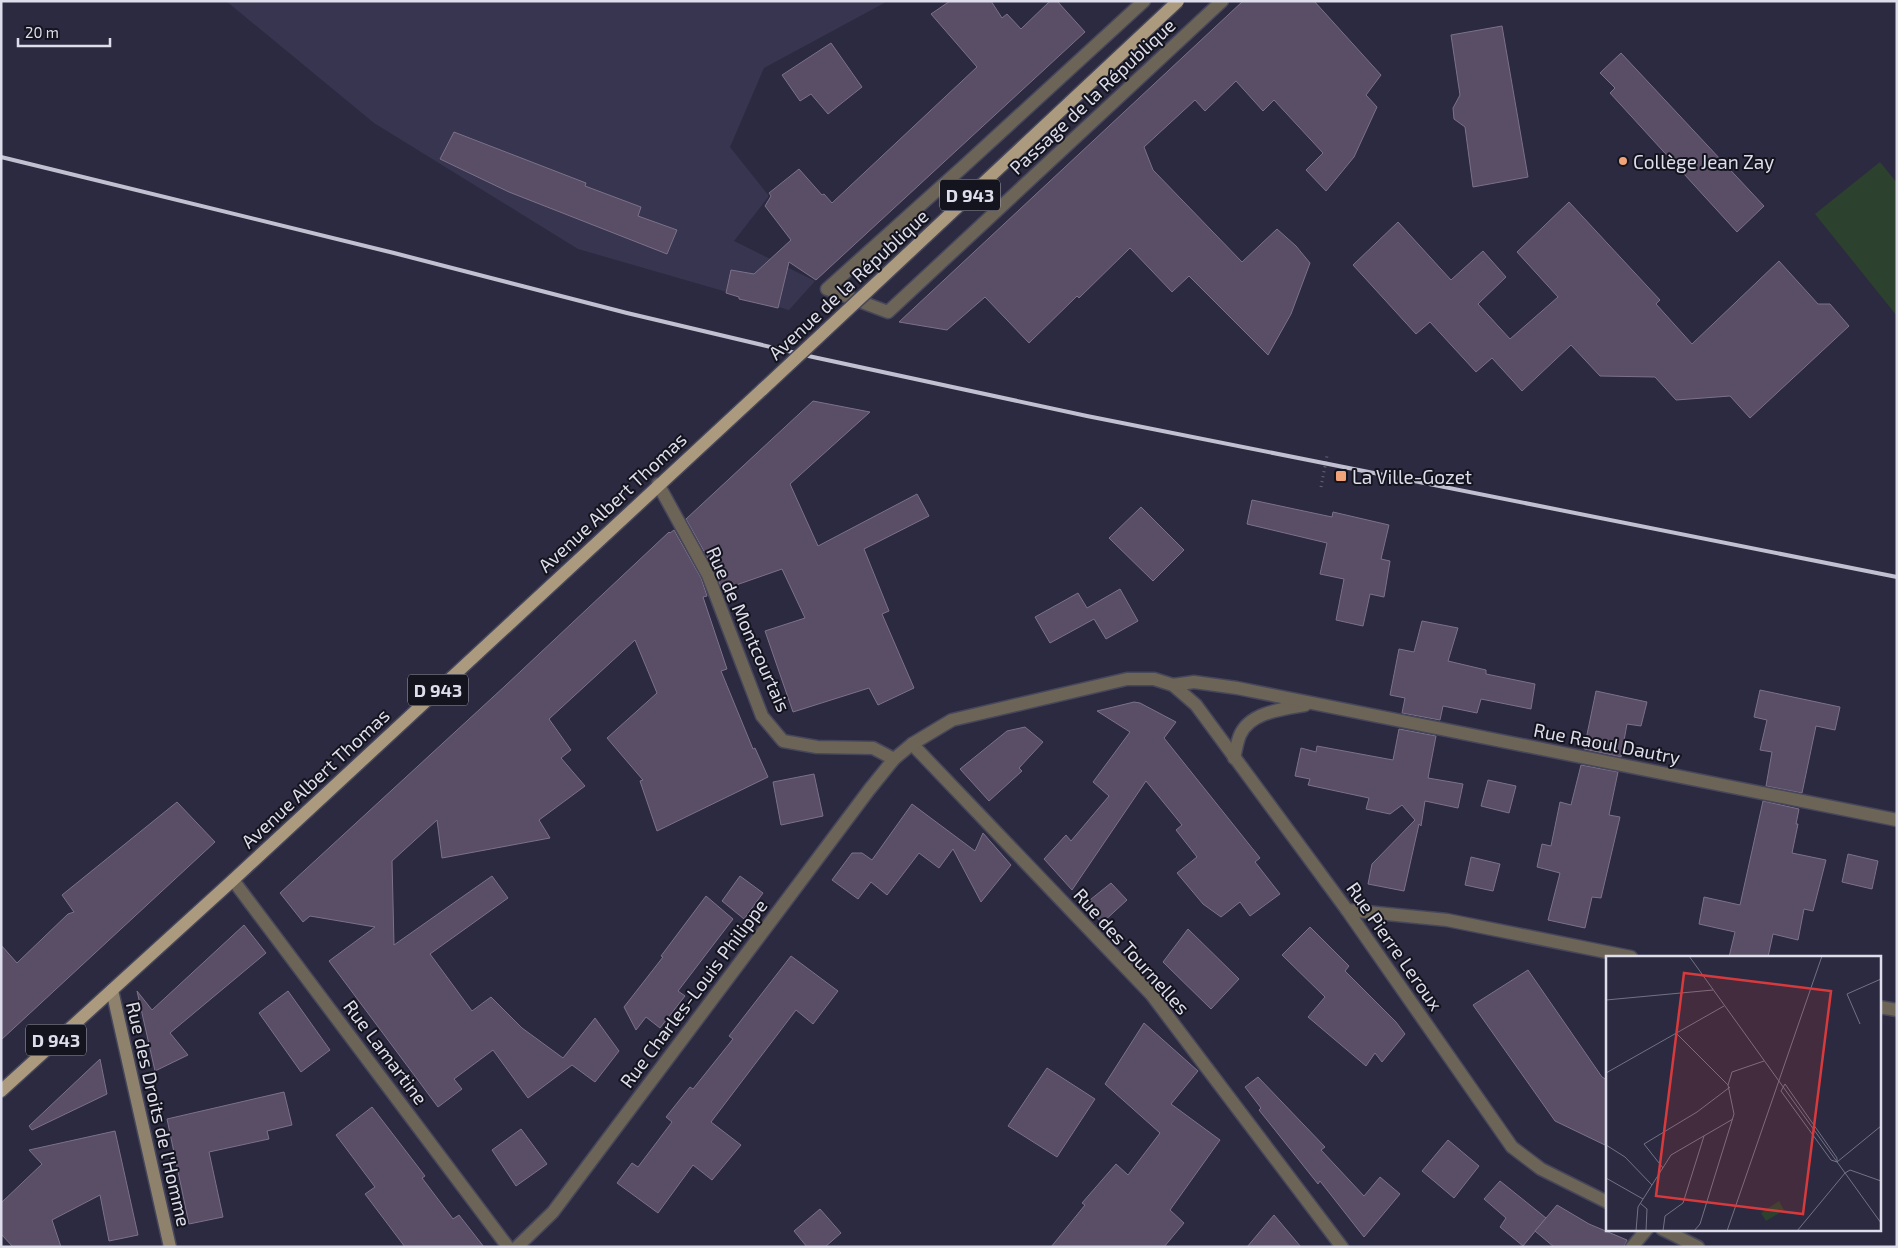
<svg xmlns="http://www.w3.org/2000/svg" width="1898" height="1248" font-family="'Exo 2',sans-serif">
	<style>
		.built { fill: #373550 }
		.green { fill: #2c422e }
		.building { fill: #594e66; stroke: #7c718a }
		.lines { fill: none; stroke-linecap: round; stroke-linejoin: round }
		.minor-casing { stroke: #47475c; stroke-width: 15 }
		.secondary-casing { stroke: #47475c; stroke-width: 15 }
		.primary-casing { stroke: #47475c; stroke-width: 15 }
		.path { stroke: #646377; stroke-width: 3; stroke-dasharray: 1 4; stroke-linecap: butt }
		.minor { stroke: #6c6456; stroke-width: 12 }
		.secondary { stroke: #8f826d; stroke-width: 12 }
		.primary { stroke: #ab9a7e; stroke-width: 12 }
		.rail { stroke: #c0c0d0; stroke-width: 4 }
		.primary-bridge-casing { stroke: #47475c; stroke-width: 15; stroke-linecap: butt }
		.primary-bridge { stroke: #ab9a7e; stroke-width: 12 }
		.poi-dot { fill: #f0a279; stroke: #14141e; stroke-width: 2 }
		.labels { text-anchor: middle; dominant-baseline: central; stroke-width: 4; stroke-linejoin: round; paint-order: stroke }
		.shield { fill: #14141e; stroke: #a1a1ae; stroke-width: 1 }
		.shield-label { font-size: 18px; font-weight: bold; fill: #ddddec }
		.street-label { font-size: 19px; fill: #ddddec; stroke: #14141e }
		.poi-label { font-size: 19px; fill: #ddddec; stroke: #14141e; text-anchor: start }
		.inset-road { fill: none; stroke: #727285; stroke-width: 1 }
		.view { fill: #d73a3c; fill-opacity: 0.15; stroke: #d73a3c; stroke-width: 2.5 }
		.inset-edge { fill: none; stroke: #ddddec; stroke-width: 2.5 }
	</style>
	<rect width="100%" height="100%" fill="#2b2a40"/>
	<polygon class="built" points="226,1 888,1 764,68 730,147 769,196 734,241 815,281 789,310 578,249 374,123"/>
	<polygon class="green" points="1880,162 1897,183 1897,316 1815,214"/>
	<g class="building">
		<polygon points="950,1 991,1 1002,18 1007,14 1021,29 1050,1 1057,1 1085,32 816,280 789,262 778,308 739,299 739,297 726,293 731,270 754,274 791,240 765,206 771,196 769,193 799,169 822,195 824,194 832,203 977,67 931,14"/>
		<polygon points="1243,1 1314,1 1381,75 1366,95 1377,107 1354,157 1326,191 1306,170 1323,153 1274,100 1263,111 1236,81 1205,111 1195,100 1144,147 1153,170 1242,262 1277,229 1296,246 1310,263 1291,314 1268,355 1189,276 1172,292 1130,248 1079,298 1077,296 1029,343 985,297 947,330 899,322"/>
		<polygon points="1502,26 1528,177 1473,187 1465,127 1454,119 1453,108 1460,95 1451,35"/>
		<polygon points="831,43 862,87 828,114 811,94 800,101 782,75"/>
		<polygon points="1621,53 1764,206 1737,232 1610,93 1615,88 1600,73"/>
		<polygon points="454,132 586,183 585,186 641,207 638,216 677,230 667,254 509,192 440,159"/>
		<polygon points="1569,202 1660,300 1656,304 1692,344 1779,261 1818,304 1830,304 1849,326 1750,418 1730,396 1676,400 1655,377 1600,376 1571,345 1522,391 1492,358 1476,372 1430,322 1416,334 1353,265 1398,222 1451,280 1483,251 1506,277 1478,304 1510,339 1558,297 1517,252"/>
		<polygon points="813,401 870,412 790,484 818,546 917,494 929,516 864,549 889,611 882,614 914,688 878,705 869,688 793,712 765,631 805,618 782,569 722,590 715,571 686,519"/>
		<polygon points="1252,500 1332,517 1333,512 1389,525 1381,559 1390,561 1384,597 1370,594 1363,626 1336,620 1344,579 1320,574 1327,543 1247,524"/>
		<polygon points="1141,507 1184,550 1153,581 1109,538"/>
		<polygon points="674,530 701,578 707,596 703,597 727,669 721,671 753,749 755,748 768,777 657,831 640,781 643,780 607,738 657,693 635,640 549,719 571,750 561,758 585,786 539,820 550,838 442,858 437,820 392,861 394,945 492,876 508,898 430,954 472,1011 491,997 522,1028 563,1058 595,1018 619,1051 595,1082 572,1065 528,1098 493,1050 454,1079 462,1089 438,1107 329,961 375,927 310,916 303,922 280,893 505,686 669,532 670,533"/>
		<polygon points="1120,589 1138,621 1106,639 1094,619 1050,643 1035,617 1078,593 1087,608"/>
		<polygon points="1422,621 1458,628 1448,661 1486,670 1486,674 1535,684 1531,709 1481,699 1477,713 1443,706 1440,720 1402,713 1405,698 1390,695 1399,649 1414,652"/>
		<polygon points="1760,690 1840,707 1835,730 1816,726 1802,793 1766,786 1772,752 1760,750 1767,720 1754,717"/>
		<polygon points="1596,691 1647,702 1641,726 1627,724 1621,757 1584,749"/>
		<polygon points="1134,702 1140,703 1176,722 1164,738 1260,858 1255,862 1280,894 1250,916 1240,902 1221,917 1203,904 1177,873 1197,857 1176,830 1182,825 1146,781 1072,890 1044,859 1066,835 1071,841 1109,796 1093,782 1130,732 1097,711"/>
		<polygon points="1025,727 1043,742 1019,768 1022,771 989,801 960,769 1007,731"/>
		<polygon points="1399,729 1436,736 1428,778 1463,784 1458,808 1425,801 1421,826 1419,824 1404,891 1368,884 1372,864 1415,820 1402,805 1390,814 1366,809 1369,798 1308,785 1310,779 1295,776 1301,748 1316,752 1317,746 1393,760"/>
		<polygon points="1581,765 1618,772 1609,815 1620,817 1601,898 1592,897 1585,928 1548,920 1560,873 1537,867 1542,844 1551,846 1560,802 1571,805"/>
		<polygon points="814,774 823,816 781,825 773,782"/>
		<polygon points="1488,780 1516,786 1509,813 1481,806"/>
		<polygon points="1763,801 1799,809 1796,824 1798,824 1792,853 1826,860 1813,911 1804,909 1798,940 1773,934 1768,957 1729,957 1735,932 1699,924 1704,897 1740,905"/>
		<polygon points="177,802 215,842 1,1040 1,945 17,963 68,914 74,912 62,895"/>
		<polygon points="912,804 975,851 983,833 1011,865 981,902 953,849 939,868 919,853 887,895 871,882 858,899 832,880 852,853 862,853 872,860"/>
		<polygon points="1848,854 1878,861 1872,889 1842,882"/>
		<polygon points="1471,857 1500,864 1493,891 1465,885"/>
		<polygon points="740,876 763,893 744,919 722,901"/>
		<polygon points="1111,883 1127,900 1102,923 1085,904"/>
		<polygon points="706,896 733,919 678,991 685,996 660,1028 646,1017 636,1030 624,1007 663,957 661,956"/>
		<polygon points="244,925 266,953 170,1033 188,1055 155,1071 137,991 152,1010"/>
		<polygon points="1310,927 1349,966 1345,971 1396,1022 1405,1034 1382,1062 1375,1053 1366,1066 1308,1017 1325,997 1282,955"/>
		<polygon points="1188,929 1239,979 1211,1009 1163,962"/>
		<polygon points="791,956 838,991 813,1024 796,1010 711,1122 741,1145 712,1180 693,1165 658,1213 617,1183 632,1163 638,1167 672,1122 666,1117 690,1087 693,1089 733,1039 729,1036"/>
		<polygon points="1528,970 1602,1077 1607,1080 1607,1146 1555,1121 1473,1005"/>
		<polygon points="288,991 330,1050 301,1072 259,1013"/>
		<polygon points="1144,1023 1198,1071 1171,1104 1220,1140 1170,1210 1184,1223 1164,1247 1051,1247 1085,1205 1082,1203 1116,1164 1128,1175 1160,1133 1105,1084"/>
		<polygon points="100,1059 107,1094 32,1130 29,1126"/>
		<polygon points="1047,1068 1095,1099 1057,1157 1008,1126"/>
		<polygon points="1258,1077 1325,1147 1321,1150 1364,1196 1380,1177 1400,1194 1364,1237 1320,1181 1318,1184 1259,1110 1261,1108 1245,1087"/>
		<polygon points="284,1092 292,1125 267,1131 269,1139 209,1152 223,1217 189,1224 167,1119"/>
		<polygon points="372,1107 425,1176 422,1178 453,1219 459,1215 484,1247 405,1247 365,1194 375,1187 336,1135"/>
		<polygon points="521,1129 547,1164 516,1186 492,1150"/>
		<polygon points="115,1131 138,1235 109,1241 100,1195 52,1220 61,1247 13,1247 1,1234 1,1203 42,1164 29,1150"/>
		<polygon points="1448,1140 1479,1166 1454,1198 1422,1171"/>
		<polygon points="1500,1181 1546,1218 1523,1246 1500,1227 1506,1218 1484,1199"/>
		<polygon points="1557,1205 1589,1224 1627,1240 1624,1247 1554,1247 1535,1231"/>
		<polygon points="820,1209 841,1233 825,1247 807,1247 794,1231"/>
		<polygon points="1274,1215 1301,1247 1247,1247"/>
	</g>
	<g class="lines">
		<g class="minor-casing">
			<g id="minor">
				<polyline points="1144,1 964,166 827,289 888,312 1222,1"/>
				<polyline points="658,484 708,575 762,716 783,741 817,747 873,748 894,759"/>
				<polyline points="1173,685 1196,705 1347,910 1512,1147 1541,1169 1607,1202"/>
				<polyline points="912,744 1151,994 1342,1247"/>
				<path d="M1234,758C1236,750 1237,742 1240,735C1250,712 1283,709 1305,705"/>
				<polyline points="233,880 508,1247"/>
				<polyline points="1347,910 1447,920 1631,957"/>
				<polyline points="1879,1007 1897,1010"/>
				<polyline points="1662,1229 1698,1247"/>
				<polyline points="517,1247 553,1212 869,790 894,759 912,744 952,720 1127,679 1154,679 1173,685 1194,682 1237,688 1897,820"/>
				<polyline points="1632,1247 1647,1229"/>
			</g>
		</g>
		<g class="secondary-casing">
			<polyline id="secondary" points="112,990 170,1247"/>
		</g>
		<g class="primary-casing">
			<polyline id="primary" points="1,1091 233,880 763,389"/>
		</g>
		<polyline class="path" points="1321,487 1327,456"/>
		<use href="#minor" class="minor"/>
		<use href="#secondary" class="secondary"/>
		<use href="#primary" class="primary"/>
		<polyline class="rail" points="1,157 394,253 627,313 813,357 1087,416 1897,577"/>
		<g class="primary-bridge-casing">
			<polyline id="primary-bridge" points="763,389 1178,1"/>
		</g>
		<use href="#primary-bridge" class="primary-bridge"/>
	</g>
	<g class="poi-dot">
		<circle cx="1623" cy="161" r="5"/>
		<rect x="1335" y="470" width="12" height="12" rx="2.5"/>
	</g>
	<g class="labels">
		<g class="shield">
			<rect x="940" y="179.5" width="60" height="31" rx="4"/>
			<rect x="408" y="674.5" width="60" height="31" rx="4"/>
			<rect x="26" y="1024.5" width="60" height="31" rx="4"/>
		</g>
		<g class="shield-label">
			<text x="970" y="195">D 943</text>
			<text x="438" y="690">D 943</text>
			<text x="56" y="1040">D 943</text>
		</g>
		<g class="street-label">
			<text transform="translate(1092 96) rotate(-43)">Passage de la République</text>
			<text transform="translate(848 284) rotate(-43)">Avenue de la République</text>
			<text transform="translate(612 502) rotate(-43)">Avenue Albert Thomas</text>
			<text transform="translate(749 629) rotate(66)">Rue de Montcourtais</text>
			<text transform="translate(1607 743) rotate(11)">Rue Raoul Dautry</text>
			<text transform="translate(315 778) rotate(-43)">Avenue Albert Thomas</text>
			<text transform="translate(1395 946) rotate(55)">Rue Pierre Leroux</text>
			<text transform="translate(1132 951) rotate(48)">Rue des Tournelles</text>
			<text transform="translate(693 993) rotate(-53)">Rue Charles-Louis Philippe</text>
			<text transform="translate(386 1052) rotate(53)">Rue Lamartine</text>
			<text transform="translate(159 1114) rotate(77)">Rue des Droits de l'Homme</text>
		</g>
		<g class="poi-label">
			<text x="1633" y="161">Collège Jean Zay</text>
			<text x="1352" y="476">La Ville-Gozet</text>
		</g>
	</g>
	<g transform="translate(1606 956)">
		<rect width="275" height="275" fill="#2b2a40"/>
		<path d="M173,245L178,254L160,265L155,257Z" fill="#2c422e"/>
		<path class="inset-road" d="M83,0L275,267M0,44L107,34M254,68L241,38L275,23M70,77L122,129L128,158L94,268L88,275M0,117L118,50M179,128L231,202V206L225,204L175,135ZM122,129L126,116L158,105M0,189L19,201L46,229M231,206L275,170M57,212L38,188L91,156L124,131M239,217L244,214L275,225M0,222L37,243M34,247L41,253L40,275M30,275L32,251L65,199L127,163M57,275L59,260L77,247L98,180M121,275L216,0M191,275L239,217"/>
		<path class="view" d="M78,17L225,35L197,258L50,240Z"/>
		<rect width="275" height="275" class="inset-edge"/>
	</g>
	<rect width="1898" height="1248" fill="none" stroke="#ddddec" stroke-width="5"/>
	<path d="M18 38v8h92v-8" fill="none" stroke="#ddddec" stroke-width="2.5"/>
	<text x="25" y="38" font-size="15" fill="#ddddec" stroke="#14141e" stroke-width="4" paint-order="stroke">20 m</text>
</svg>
